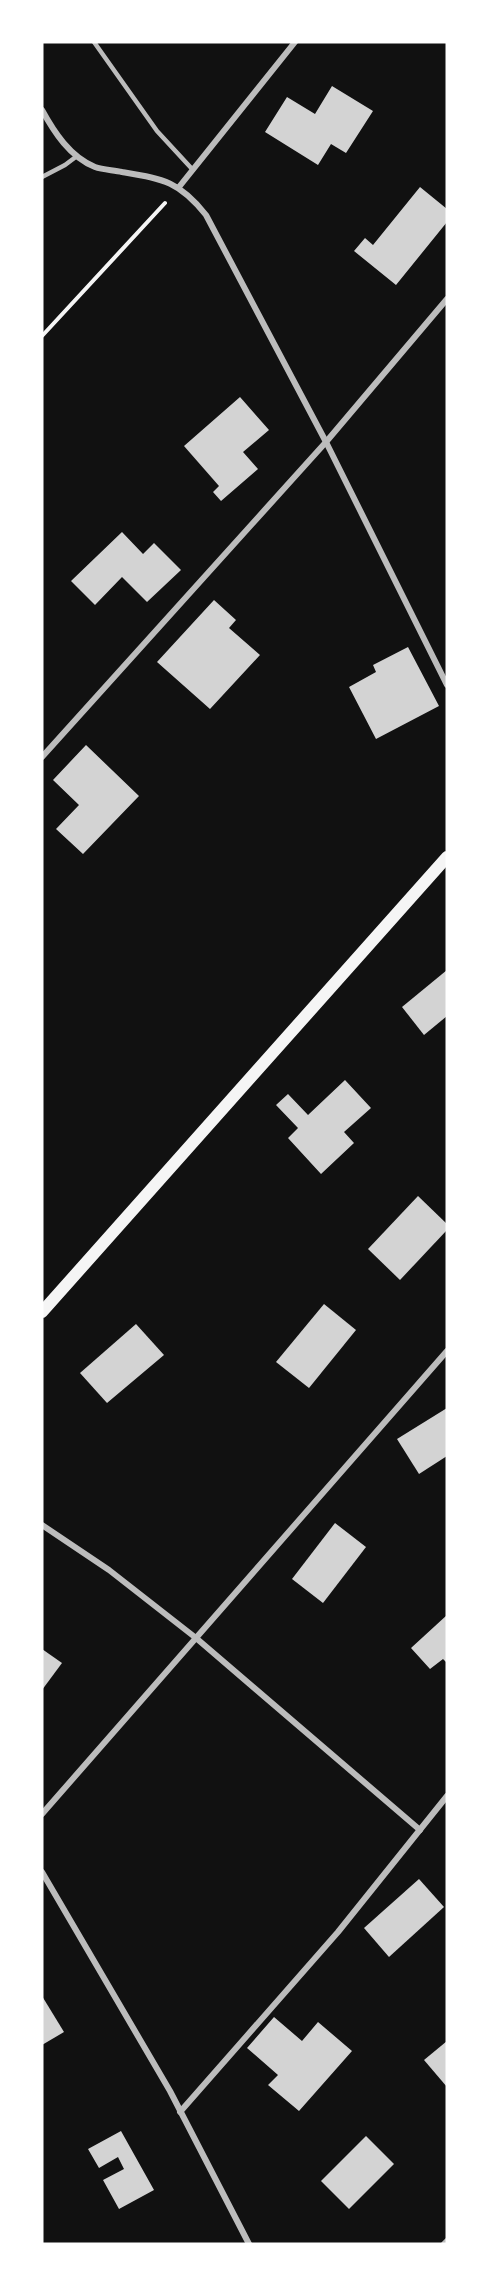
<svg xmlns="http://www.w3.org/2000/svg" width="489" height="2286" font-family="Helvetica,sans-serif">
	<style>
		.building { fill: #d3d3d3 }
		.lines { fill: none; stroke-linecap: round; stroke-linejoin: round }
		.path { stroke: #f5f5f5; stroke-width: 4 }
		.service { stroke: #bcbcbc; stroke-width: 4.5 }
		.minor { stroke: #bcbcbc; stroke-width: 6 }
		.secondary { stroke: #f5f5f5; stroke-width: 12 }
	</style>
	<rect width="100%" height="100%" fill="#111"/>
	<g class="building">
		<polygon points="332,86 373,111 346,153 331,144 318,165 265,132 287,97 315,114"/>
		<polygon points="420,187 447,209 447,222 396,285 354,251 365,238 373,245"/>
		<polygon points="240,397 269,430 243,452 258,469 221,501 213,492 219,486 184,446"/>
		<polygon points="122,532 143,554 154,543 181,570 147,602 122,577 95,605 71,581"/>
		<polygon points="214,600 236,620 229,628 260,655 210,709 157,662"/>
		<polygon points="408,647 439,706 376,739 349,687 376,672 373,665"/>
		<polygon points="86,745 139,796 83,854 56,829 79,805 53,780"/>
		<polygon points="447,970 447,1016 424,1035 402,1007"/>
		<polygon points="345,1080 371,1108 344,1132 354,1143 321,1174 288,1138 298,1128 276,1105 288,1094 308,1115"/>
		<polygon points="418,1196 447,1224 447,1230 400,1280 368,1249"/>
		<polygon points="324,1304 356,1330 309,1388 276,1362"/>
		<polygon points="136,1324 164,1355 107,1403 80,1373"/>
		<polygon points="447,1408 447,1456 419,1474 397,1439"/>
		<polygon points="335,1523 366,1547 323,1603 292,1579"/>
		<polygon points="447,1615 447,1663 443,1659 430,1669 411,1648"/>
		<polygon points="42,1649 62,1663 42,1690"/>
		<polygon points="419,1879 444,1907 389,1957 364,1928"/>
		<polygon points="42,1996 64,2032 42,2045"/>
		<polygon points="274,2017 302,2041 318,2022 352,2051 299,2111 268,2085 278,2075 247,2048"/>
		<polygon points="447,2041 447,2087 424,2060"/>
		<polygon points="121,2131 154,2190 119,2209 103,2180 124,2169 118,2157 99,2168 88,2149"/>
		<polygon points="366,2136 394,2164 349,2209 321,2181"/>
	</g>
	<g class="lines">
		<polyline class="path" points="42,336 165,203"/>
		<g class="service">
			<polyline points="94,42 157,131 193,170"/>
			<polyline points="42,177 65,165 77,156"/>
		</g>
		<g class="minor">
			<path d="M42,110C54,132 70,157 95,167C103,170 114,170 122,172C163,179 179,181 206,215L326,442L447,685"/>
			<polyline points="179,187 295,42"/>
			<polyline points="42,757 326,442 447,299"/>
			<polyline points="42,1525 109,1570 196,1638 420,1830"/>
			<polyline points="42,1814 447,1351"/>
			<polyline points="42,1872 170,2091 249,2244"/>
			<polyline points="180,2112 338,1932 447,1796"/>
			<polyline points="444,2244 447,2241"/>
		</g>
		<polyline class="secondary" points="42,1312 447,857"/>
	</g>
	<rect width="489" height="2286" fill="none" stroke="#ffffff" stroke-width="87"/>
</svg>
